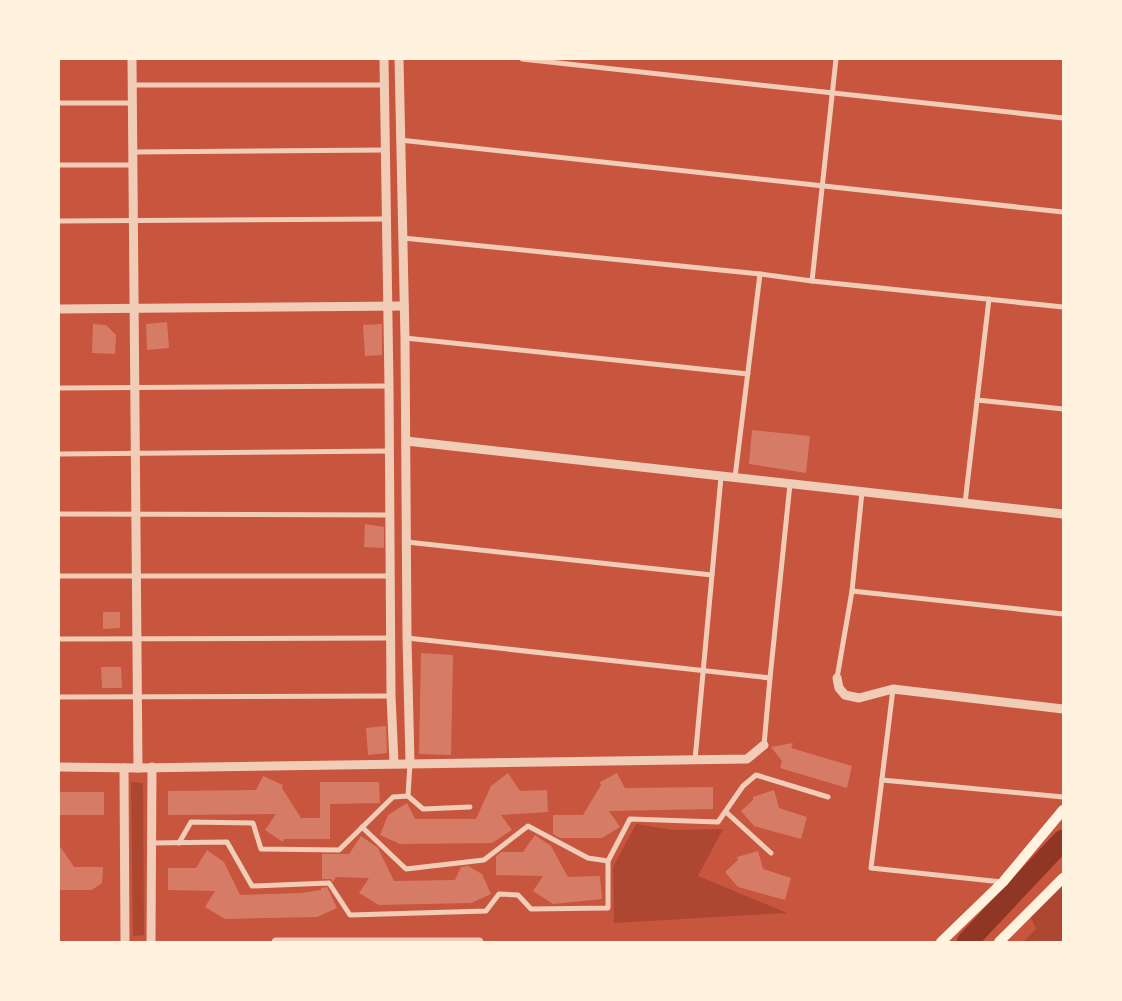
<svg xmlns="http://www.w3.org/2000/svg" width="1122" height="1001" font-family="'Sofia Sans Condensed',sans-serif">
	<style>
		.green { fill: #ae4732 }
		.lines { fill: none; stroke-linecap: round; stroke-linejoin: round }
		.river { stroke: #8f3625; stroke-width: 21 }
		.building { fill: #d67c66 }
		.minor { stroke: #f1ccb7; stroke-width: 5 }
		.tertiary { stroke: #f1ccb7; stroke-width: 9 }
		.secondary { stroke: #fff3e0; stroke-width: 10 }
	</style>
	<rect width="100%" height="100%" fill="#c8553d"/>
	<g class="green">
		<polygon points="131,782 143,783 144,935 133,936"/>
		<polygon points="636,824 673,830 723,829 698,876 787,913 614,923 613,867"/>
		<polygon points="1063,883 1063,942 1023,942 1036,929 1030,915"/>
	</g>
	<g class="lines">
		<polyline class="river" points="967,942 1063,840"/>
	</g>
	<g class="building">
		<polygon points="167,322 169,348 147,350 146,324"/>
		<polygon points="93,324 106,325 116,335 115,354 92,353"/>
		<polygon points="382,324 382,355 365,356 363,325"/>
		<polygon points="752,430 810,436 806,473 749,464"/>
		<polygon points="365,524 384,527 384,548 364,547"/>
		<polygon points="103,612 120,612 120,628 103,629"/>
		<polygon points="421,653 453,655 451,755 419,754"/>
		<polygon points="101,667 121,667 122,688 102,688"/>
		<polygon points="386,726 387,753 368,755 366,728"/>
		<polygon points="793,743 791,748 852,766 847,788 780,768 782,761 771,747"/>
		<polygon points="508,773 520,791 547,790 548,812 501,815 512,830 492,843 400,844 380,835 388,815 407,803 415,819 476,819 491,786"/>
		<polygon points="617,773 625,788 713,787 713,809 609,811 620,827 602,838 560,838 553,834 553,815 583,815 601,785 600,782"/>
		<polygon points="263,776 283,785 282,788 301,818 320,818 320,782 379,782 380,803 330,804 330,839 284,839 283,842 265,830 276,814 168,815 168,791 256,790"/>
		<polygon points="774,790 779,808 807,817 801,839 754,826 741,811 753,800 753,797"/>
		<rect x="59" y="792" width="45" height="23"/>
		<polygon points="535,835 551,846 568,877 600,876 602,899 553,904 533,891 543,876 496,875 496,856 501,852 523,852"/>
		<polygon points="361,836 378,848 394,881 455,880 461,867 468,866 482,874 491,894 471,903 379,905 359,893 369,878 336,877 333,882 331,879 322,879 322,854 349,854"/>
		<polygon points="59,845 74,867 103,867 102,883 92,890 59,890"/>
		<polygon points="207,850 224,862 240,895 301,893 321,890 321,888 327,887 337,908 317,917 225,919 205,907 215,891 168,890 168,868 196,868"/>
		<polygon points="758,851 763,869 791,878 785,900 738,887 725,872 738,860 737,857"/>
	</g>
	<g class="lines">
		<g class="minor">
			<polyline points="522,59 1063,118"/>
			<polyline points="132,85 385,85"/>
			<polyline points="59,103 132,103"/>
			<polyline points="400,140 1063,212"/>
			<polyline points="133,152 385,150"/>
			<polyline points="59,165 133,165"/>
			<polyline points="59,221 387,219"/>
			<polyline points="403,238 760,274 812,281 1063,307"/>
			<polyline points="812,281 836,59"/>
			<polyline points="405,338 748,374"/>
			<polyline points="59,388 389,386"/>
			<polyline points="977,400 1063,409"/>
			<polyline points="59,454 389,451"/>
			<polyline points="735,477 760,274"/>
			<polyline points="965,503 989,299"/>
			<polyline points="59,514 389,515"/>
			<polyline points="407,542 712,575"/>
			<polyline points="59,576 390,576"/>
			<polyline points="852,591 1063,614"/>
			<polyline points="407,638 770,678"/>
			<polyline points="59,639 391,638"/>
			<polyline points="837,678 852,591 862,492"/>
			<polyline points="893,689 871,868 1002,882"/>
			<polyline points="59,697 391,696"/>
			<polyline points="764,745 770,678 790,484"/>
			<polyline points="695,760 721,477"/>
			<polyline points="882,780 1063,797"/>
			<polyline points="408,796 410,763"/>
			<polyline points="726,812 771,853"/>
			<polyline points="362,827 406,869 484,860 528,826 588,858 608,861"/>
			<polyline points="152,843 227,842 252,886 329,883 350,915 486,911 499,894 518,895 531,909 608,908 608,861 630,819 718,822 743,786 756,775 828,797"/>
			<polyline points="179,843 191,822 253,823 261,849 339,850 393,797 408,796 423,809 470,807"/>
		</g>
		<g class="tertiary">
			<polyline points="132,59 138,768"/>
			<polyline points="384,59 389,386 391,696 394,763"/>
			<polyline points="399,59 405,338 407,638 410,763"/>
			<polyline points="59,309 404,306"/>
			<polyline points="406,441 1063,514"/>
			<polyline points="837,678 839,688 845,695 859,698 893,689 1063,709"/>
			<polyline points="59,767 138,768 747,759 764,745"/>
			<polyline points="124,768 125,942"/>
			<polyline points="151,942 152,767"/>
			<polyline points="276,942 479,942"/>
		</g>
		<g class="secondary">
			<polyline points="941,942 1003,882 1063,810"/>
			<polyline points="999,942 1063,878"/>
		</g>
	</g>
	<rect width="1122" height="1001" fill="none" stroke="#fff3e0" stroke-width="120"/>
</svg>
